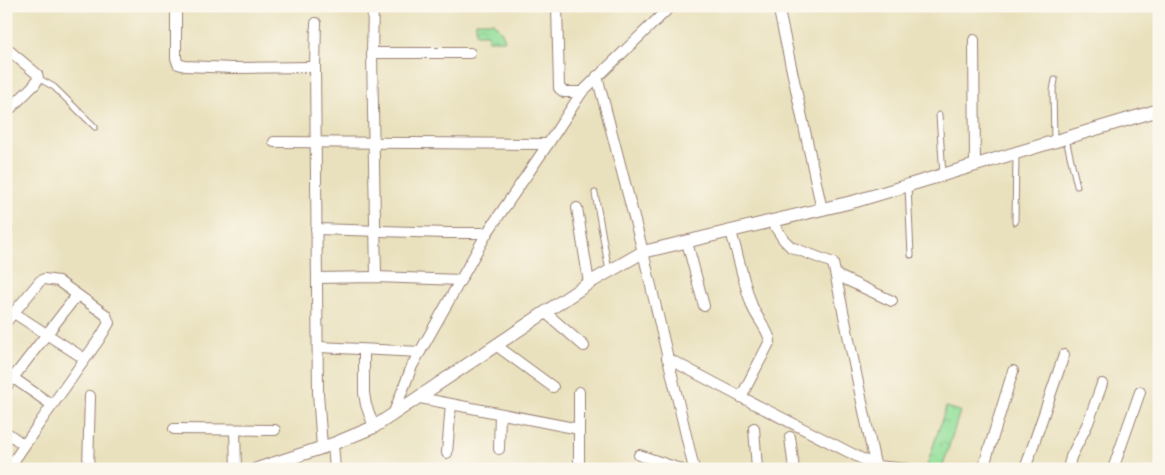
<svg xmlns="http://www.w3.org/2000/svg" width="1165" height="475" font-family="Sriracha,sans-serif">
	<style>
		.park { fill: url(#park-crowns); stroke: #708064 }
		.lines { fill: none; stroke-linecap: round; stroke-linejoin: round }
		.service-casing { stroke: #9a8074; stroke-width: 7 }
		.minor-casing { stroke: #9a8074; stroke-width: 12 }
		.tertiary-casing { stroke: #9a8074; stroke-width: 14 }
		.service { stroke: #fff; stroke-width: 5 }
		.minor { stroke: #fff; stroke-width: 10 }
		.tertiary { stroke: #fff; stroke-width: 12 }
	</style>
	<defs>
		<pattern id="park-crowns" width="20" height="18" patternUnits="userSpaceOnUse" patternTransform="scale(1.25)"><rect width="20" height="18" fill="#95e09c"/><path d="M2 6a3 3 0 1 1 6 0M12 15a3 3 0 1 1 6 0" fill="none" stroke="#82c087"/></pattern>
	</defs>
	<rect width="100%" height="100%" fill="#fbf7ec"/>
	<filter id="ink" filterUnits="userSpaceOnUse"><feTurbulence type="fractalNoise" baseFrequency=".02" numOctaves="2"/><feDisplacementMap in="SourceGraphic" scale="10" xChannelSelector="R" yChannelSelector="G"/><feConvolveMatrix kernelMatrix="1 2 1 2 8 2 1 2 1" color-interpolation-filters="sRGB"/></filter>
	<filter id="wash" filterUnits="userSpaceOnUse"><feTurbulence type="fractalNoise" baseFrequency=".0096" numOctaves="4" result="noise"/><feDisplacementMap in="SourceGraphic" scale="20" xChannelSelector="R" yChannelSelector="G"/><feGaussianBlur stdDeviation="1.12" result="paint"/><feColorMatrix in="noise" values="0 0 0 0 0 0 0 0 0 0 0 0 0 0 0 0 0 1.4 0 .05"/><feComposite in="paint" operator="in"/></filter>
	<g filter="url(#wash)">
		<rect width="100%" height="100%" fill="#e9e1bd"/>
		<g class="park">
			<polygon points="476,22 493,22 501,31 505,40 488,40 488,34 476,34"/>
			<polygon points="946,407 960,411 942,469 935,469 927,465"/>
		</g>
	</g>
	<g filter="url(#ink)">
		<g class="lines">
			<g class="service-casing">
				<g id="service">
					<polyline points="38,78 54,87 95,127"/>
					<polyline points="939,115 943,175"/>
					<polyline points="1066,139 1077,186"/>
					<polyline points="1054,140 1053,91 1055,80"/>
					<polyline points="908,186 911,255"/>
					<polyline points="595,193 609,271"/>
					<polyline points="1015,222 1016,153"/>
				</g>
			</g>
			<g class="minor-casing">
				<g id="minor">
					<polyline points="176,6 176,58 178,64 185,66 233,68 315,67"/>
					<polyline points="373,6 372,53 376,277"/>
					<polyline points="557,6 559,88 564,92 582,92"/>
					<polyline points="778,6 822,210"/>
					<polyline points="316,23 315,67 318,393 322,447"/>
					<polyline points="974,40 975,165"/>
					<polyline points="6,48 37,74 38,78 35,84 6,113"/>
					<polyline points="372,53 470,53"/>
					<polyline points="597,76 643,252 694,469"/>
					<polyline points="274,142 548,144"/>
					<polyline points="577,208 589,283"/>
					<polyline points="772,222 784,240 791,247 833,263 876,469"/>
					<polyline points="316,229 447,233 487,233"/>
					<polyline points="6,231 7,230"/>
					<path d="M731,232C738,255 743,280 751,303C755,317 768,328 770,341L741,397"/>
					<polyline points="687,242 704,306"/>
					<polyline points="836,275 892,301"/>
					<polyline points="317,278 376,277 460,280"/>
					<polyline points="14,313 85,359"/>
					<polyline points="546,313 584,346"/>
					<polyline points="6,322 40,281 44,279 58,281 106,315 109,323 100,338 41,421 11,465"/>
					<polyline points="497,346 553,387"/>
					<polyline points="319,347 420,352"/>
					<polyline points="364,350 364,393 366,405 374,427"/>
					<polyline points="667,358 741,397 876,466 908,469"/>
					<polyline points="6,373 52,405"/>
					<polyline points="6,387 77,295"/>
					<polyline points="579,392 579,469"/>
					<polyline points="420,398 579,429"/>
					<polyline points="393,415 412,366 487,233 548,144 582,92 671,6"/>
					<polyline points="754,428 757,469"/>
					<polyline points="174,429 275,430"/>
					<polyline points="235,430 236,469"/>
					<polyline points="6,432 24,445"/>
					<polyline points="790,437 794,469"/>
					<polyline points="333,444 335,469"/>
					<polyline points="499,449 500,414"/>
					<polyline points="447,453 451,404"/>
					<polyline points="639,455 680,469"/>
					<polyline points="88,469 90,396"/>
					<polyline points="983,469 1013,371"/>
					<polyline points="1025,469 1064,355"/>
					<polyline points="1068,469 1071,457 1088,423 1102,384"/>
					<polyline points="1113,469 1140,392"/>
				</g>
			</g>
			<g class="tertiary-casing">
				<polyline id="tertiary" points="257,469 333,444 374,427 589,283 643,252 856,201 1159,110"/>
			</g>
			<use href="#service" class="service"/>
			<use href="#minor" class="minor"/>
			<use href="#tertiary" class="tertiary"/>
		</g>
	</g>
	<rect width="1165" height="475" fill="none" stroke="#fbf7ec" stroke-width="25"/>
</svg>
